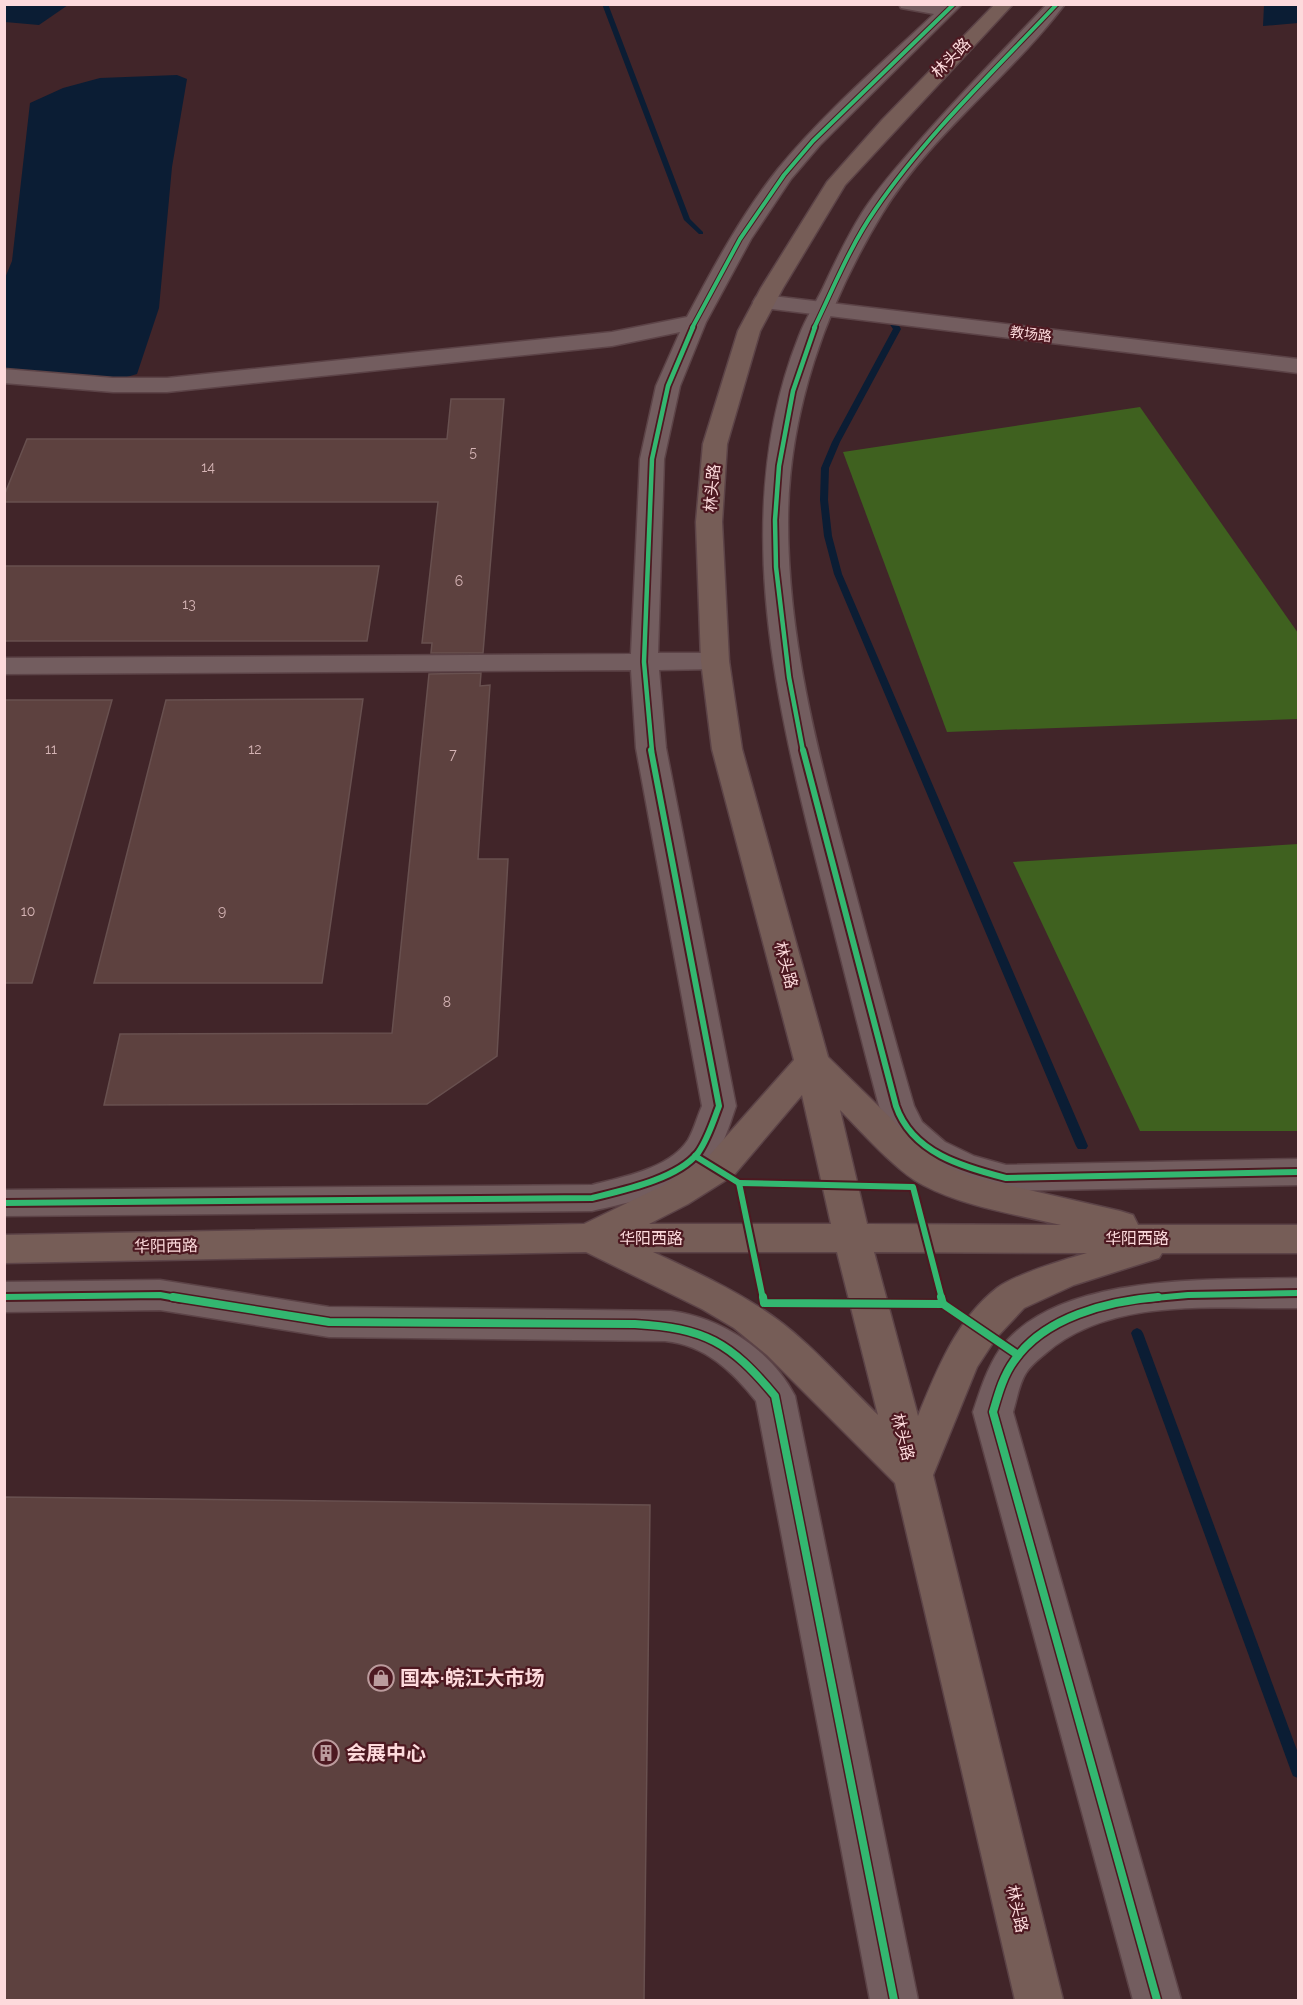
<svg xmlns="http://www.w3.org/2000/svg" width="1303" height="2005" font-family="Raleway,'Noto Sans SC',sans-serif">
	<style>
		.forest { fill: #3f611f }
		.water { fill: #0b1d34 }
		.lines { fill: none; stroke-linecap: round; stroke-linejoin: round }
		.stream { fill: #0b1d34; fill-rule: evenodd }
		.building { fill: #5d413f; stroke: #68504f; stroke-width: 1.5 }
		.minor-casing { stroke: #5c4347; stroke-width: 3 }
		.secondary-casing { stroke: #5c4347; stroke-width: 3 }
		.primary-casing { stroke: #5c4347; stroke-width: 3 }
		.minor { fill: #735d5f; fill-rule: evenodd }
		.secondary { fill: #735d5f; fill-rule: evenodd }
		.primary { fill: #765d57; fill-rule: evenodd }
		.cycleway-far3-casing { stroke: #4d1921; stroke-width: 6 }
		.cycleway-far2-casing { stroke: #4d1921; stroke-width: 8 }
		.cycleway-far1-casing { stroke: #4d1921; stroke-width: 10 }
		.cycleway-casing { stroke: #4d1921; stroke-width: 11 }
		.cycleway-far3 { stroke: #33b770; stroke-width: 4 }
		.cycleway-far2 { stroke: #33b770; stroke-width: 4.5 }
		.cycleway-far1 { stroke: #33b770; stroke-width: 6 }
		.cycleway { stroke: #33b770; stroke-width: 8 }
		.labels { text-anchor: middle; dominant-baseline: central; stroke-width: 4.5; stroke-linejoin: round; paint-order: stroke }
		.far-street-label { font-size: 14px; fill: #fddadc; stroke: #4d1921 }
		.number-label { font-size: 14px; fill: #d5b4b5 }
		.street-label { font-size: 16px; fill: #fddadc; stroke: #4d1921 }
		.near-poi-label { font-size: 20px; font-weight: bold; fill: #fddadc; stroke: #4d1921; text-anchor: start }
	</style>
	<rect width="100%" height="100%" fill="#412529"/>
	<g class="forest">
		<polygon points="1140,407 1298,633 1298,719 947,732 843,452"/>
		<polygon points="1298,844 1298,1131 1140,1131 1013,862"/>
	</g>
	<g class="water">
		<polygon points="4,5 5,4 68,5 39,25 5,22"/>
		<polygon points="1264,5 1298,5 1298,23 1263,26"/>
		<polygon points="177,75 187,79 172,167 159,308 137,374 106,383 5,372 5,278 12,261 30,103 63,88 100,78"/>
	</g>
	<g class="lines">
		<g class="stream">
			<polygon points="602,4 608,4 690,219 703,232 703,234 699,234 684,220"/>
			<polygon points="890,321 896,321 901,329 840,442 829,468 828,500 832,536 842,574 1088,1146 1086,1149 1078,1149 1076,1146 834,574 824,536 820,500 821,468 832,442 893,329 889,323"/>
			<polygon points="1137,1328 1141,1330 1143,1333 1298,1753 1298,1778 1293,1776 1291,1771 1131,1333 1133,1330"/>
		</g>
	</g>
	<g class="building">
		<polygon points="451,399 504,399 483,653 431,653 432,643 422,643 438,502 4,502 4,496 27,439 447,439"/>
		<polygon points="4,566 379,566 367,641 4,641"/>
		<polygon points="481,673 480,686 490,685 478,859 508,859 497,1056 427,1104 104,1105 120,1034 392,1033 429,674"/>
		<polygon points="363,699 322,983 94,983 166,700"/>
		<polygon points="4,700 112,700 32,983 4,983"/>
		<polygon points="4,1497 650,1505 644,2001 4,2001"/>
	</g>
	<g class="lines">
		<g class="minor-casing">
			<g id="minor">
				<path d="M899,4H962L820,145L791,179L751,239L706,322L680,386L664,459L658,653H715L725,655L729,661L725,667L715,669L659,670L666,748L736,1106C729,1126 723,1149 708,1165C680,1194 629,1202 592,1211L4,1216V1190L592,1185C622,1177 669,1169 688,1140C694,1130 697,1117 702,1106L636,748L631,670L4,674V658L631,654L640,459L656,386L680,332L612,346L167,392H113L4,383V369L113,378H167L612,332L687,317C714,266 742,214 778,169C824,113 881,64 934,14L901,8Z"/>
				<path d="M1047,4H1065C1010,77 930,135 882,214C826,306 788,413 788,522C788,638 817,750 847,861C869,943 890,1025 914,1106L922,1122L945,1142L974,1156L1006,1165L1298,1159V1185L1006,1191L949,1174L920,1160L897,1140L879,1106C857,1024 837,942 816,860C773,690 731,506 799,336C805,320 815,304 823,288C835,262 847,237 862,213C877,189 896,168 915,146C957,97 1003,51 1047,4Z"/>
				<path d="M1298,1278V1308C1216,1309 1112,1296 1046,1353C1039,1359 1031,1365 1026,1373C1019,1384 1017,1399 1013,1412L1181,2000H1133L973,1412C980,1391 987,1368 1000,1349C1057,1272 1213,1280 1298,1278Z"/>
				<path d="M160,1280L329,1307L671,1311C722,1318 771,1350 795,1396L918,2000H870L756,1401C732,1371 705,1345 665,1341L329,1337L160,1310L4,1312V1282Z"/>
			</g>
		</g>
		<g class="secondary-casing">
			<polygon id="secondary" points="764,295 1298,359 1298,373 756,307 753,302 756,297"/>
		</g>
		<g class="primary-casing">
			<path id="primary" d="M995,4H1013L845,185L783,288L760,331L727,444L722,522L729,661L742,749L828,1057L911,1138L946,1166L973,1177L1120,1211L1133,1215L1138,1225H1298V1253H1162L1159,1258L1074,1285L1024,1308L996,1338L977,1367L933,1475L1063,2000H1015L895,1483L767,1355L734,1328L702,1309L586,1252L4,1263V1235L584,1224L662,1186L708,1157L794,1060L712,749L701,661L696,522L703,444L738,331L761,288L827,182L882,120ZM802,1095L831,1224H649L688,1204L734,1175ZM840,1110C862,1132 897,1172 923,1185C965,1207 1015,1214 1061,1225L867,1224ZM653,1252H837L878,1415C840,1378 804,1335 759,1307C725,1285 689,1269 653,1252ZM874,1252L1087,1253C1063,1260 1016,1274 997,1288C956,1320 937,1370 918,1416Z"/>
		</g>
		<use href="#minor" class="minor"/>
		<use href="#secondary" class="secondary"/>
		<use href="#primary" class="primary"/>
		<g class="cycleway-far3-casing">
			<g id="cycleway-far3">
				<polyline points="692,328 740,239 784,175 813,141 954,4"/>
				<path d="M814,328C833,289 850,246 875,210C926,135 995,70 1057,4"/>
			</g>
		</g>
		<g class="cycleway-far2-casing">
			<g id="cycleway-far2">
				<polyline points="652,751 644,662 652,459 668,386 693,327"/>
				<polyline points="803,751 789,677 776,567 775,520 779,466 793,391 815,327"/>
			</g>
		</g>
		<g class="cycleway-far1-casing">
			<g id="cycleway-far1">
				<path d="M803,750L896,1106C912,1153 963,1167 1006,1178L1298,1172"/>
				<polyline points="695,1156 739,1183"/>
				<polyline points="739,1183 913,1187 942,1299"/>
				<polyline points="739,1183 763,1299"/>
				<path d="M4,1203L592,1198C624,1190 677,1179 698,1153C708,1139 713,1122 719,1106L651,750"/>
				<polyline points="4,1297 160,1295 182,1299"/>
				<polyline points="1144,1299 1188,1295 1298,1293"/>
			</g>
		</g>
		<g class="cycleway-casing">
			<g id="cycleway">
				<path d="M173,1297L329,1322L635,1324C705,1328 730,1342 775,1396L894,2000"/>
				<polyline points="763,1297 764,1303 943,1304 941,1297"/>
				<polyline points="943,1304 1018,1355"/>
				<path d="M1157,2000L993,1412C998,1395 1003,1376 1014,1361C1044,1317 1108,1301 1158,1297"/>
			</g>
		</g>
		<use href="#cycleway-far3" class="cycleway-far3"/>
		<use href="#cycleway-far2" class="cycleway-far2"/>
		<use href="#cycleway-far1" class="cycleway-far1"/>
		<use href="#cycleway" class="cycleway"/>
	</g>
	<defs>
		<g id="shop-ring" transform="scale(1.35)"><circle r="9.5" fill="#4d1921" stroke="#bb9b9d" stroke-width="1.5"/><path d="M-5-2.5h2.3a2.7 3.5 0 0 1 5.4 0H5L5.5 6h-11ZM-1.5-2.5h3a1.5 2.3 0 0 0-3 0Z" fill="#bb9b9d"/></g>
		<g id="building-ring" transform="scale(1.35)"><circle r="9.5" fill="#4d1921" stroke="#bb9b9d" stroke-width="1.5"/><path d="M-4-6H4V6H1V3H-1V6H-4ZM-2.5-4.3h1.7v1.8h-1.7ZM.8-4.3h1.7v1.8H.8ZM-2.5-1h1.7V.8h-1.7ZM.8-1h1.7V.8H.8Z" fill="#bb9b9d"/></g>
	</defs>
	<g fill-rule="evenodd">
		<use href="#shop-ring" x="381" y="1678"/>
		<use href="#building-ring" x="326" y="1753"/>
	</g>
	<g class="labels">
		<g class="far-street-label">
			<text transform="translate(1031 334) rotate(7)">教场路</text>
		</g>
		<g class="number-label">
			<text x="473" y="452">5</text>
			<text x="208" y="467">14</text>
			<text x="459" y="581">6</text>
			<text x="189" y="604">13</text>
			<text x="51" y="749">11</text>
			<text x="255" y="749">12</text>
			<text x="453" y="754">7</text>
			<text x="28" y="911">10</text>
			<text x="222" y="911">9</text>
			<text x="447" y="1002">8</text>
		</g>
		<g class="street-label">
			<text transform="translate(951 58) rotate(-46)">林头路</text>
			<text transform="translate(712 488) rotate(-85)">林头路</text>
			<text transform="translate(786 965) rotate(75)">林头路</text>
			<text x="651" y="1238">华阳西路</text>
			<text x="1137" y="1238">华阳西路</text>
			<text transform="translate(166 1246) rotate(-1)">华阳西路</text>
			<text transform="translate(903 1437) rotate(76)">林头路</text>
			<text transform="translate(1017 1909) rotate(77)">林头路</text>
		</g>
		<g class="near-poi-label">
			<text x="400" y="1678">国本·皖江大市场</text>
			<text x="346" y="1753">会展中心</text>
		</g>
	</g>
	<rect width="1303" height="2005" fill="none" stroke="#fddadc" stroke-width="12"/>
</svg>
